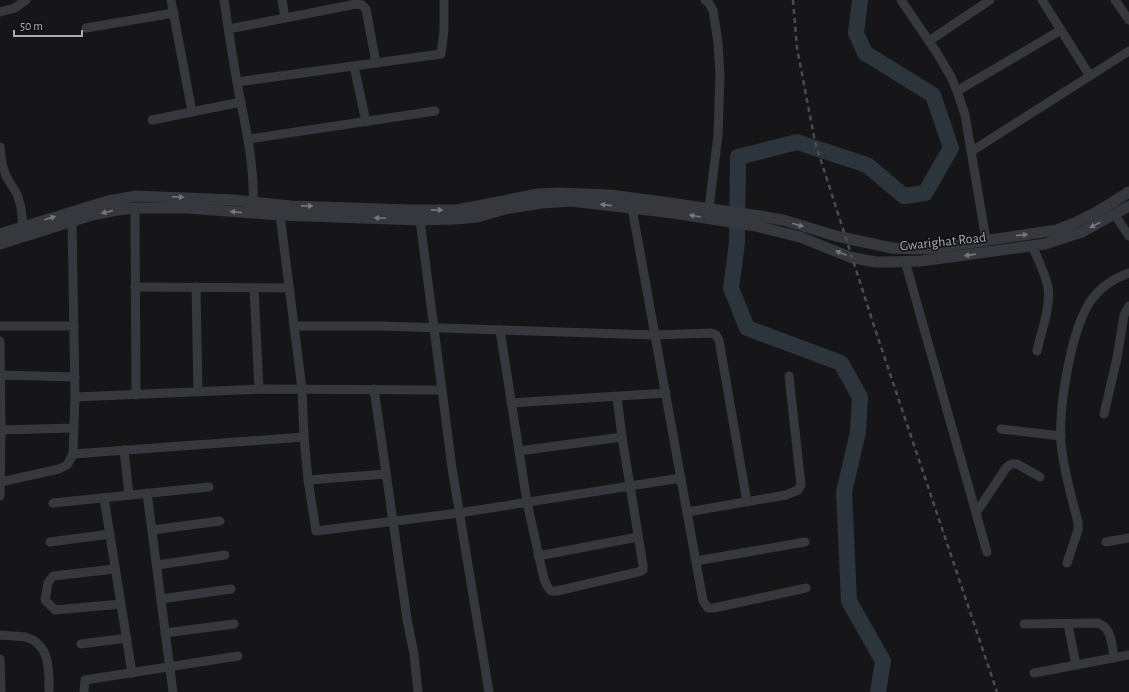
<svg xmlns="http://www.w3.org/2000/svg" width="1129" height="692" font-family="'Alegreya Sans',sans-serif">
	<style>
		.lines { fill: none; stroke-linecap: round; stroke-linejoin: round }
		.river { stroke: #2c353c; stroke-width: 16 }
		.minor { stroke: #37383d; stroke-width: 9 }
		.tertiary { stroke: #37383d; stroke-width: 11 }
		.rail { stroke: #4a4c52; stroke-width: 2.5; stroke-dasharray: 5 4; stroke-linecap: butt }
		.oneway { fill: #757881 }
		.labels { text-anchor: middle; dominant-baseline: central; stroke-width: 3; stroke-linejoin: round; paint-order: stroke }
		.street-label { font-size: 14px; fill: #a8adb8; stroke: #111113 }
	</style>
	<rect width="100%" height="100%" fill="#161618"/>
	<g class="lines">
		<polyline class="river" points="860,0 856,33 865,53 933,95 951,148 925,193 904,196 867,165 797,142 738,157 737,243 731,288 747,328 841,363 860,397 858,432 844,492 849,601 883,661 878,692"/>
		<g class="minor">
			<polyline points="171,0 192,112"/>
			<path d="M224,0C229,34 234,69 241,103C248,139 255,171 253,209"/>
			<polyline points="282,0 285,18"/>
			<polyline points="705,0 708,2 713,10 718,43 720,76 718,135 709,208"/>
			<polyline points="901,0 937,53 951,77 957,91 965,115 986,240"/>
			<polyline points="1042,0 1090,76"/>
			<polyline points="1115,0 1129,20"/>
			<polyline points="0,12 15,8 26,0"/>
			<polyline points="86,28 174,13"/>
			<polyline points="229,29 356,4 362,5 366,9 376,63"/>
			<polyline points="929,41 990,0"/>
			<polyline points="354,66 366,122"/>
			<polyline points="237,82 441,54 444,30 444,0"/>
			<polyline points="957,91 1061,30"/>
			<polyline points="152,120 241,102"/>
			<polyline points="249,139 435,111"/>
			<polyline points="0,147 2,164 6,176 17,194 21,207 23,226"/>
			<polyline points="972,151 1129,51"/>
			<polyline points="135,208 136,395"/>
			<polyline points="632,208 703,601 708,608 714,608 806,588"/>
			<polyline points="280,215 302,389 304,437 308,480 316,531 459,513 681,478"/>
			<polyline points="1115,215 1129,236"/>
			<polyline points="420,220 452,468 489,692"/>
			<path d="M1032,246C1038,259 1045,273 1048,287C1051,308 1041,331 1037,351"/>
			<polyline points="905,261 987,552"/>
			<polyline points="135,287 289,288"/>
			<polyline points="196,287 198,392"/>
			<polyline points="254,288 259,389"/>
			<polyline points="0,326 74,326"/>
			<polyline points="294,326 381,326 654,335 711,333 716,335 719,340 747,502"/>
			<polyline points="500,330 527,502 544,579 547,586 551,591 557,591 638,572 643,570 643,565 622,437 617,397"/>
			<polyline points="0,341 1,430 0,496"/>
			<polyline points="0,375 75,377"/>
			<polyline points="374,389 407,619 414,654 418,692"/>
			<polyline points="75,397 259,389 441,390"/>
			<polyline points="511,403 666,393"/>
			<polyline points="1104,414 1117,358 1124,315 1129,306"/>
			<polyline points="1001,429 1061,436"/>
			<polyline points="0,430 74,428"/>
			<polyline points="124,450 129,495"/>
			<polyline points="519,451 622,437"/>
			<polyline points="73,454 304,437"/>
			<polyline points="308,480 386,474"/>
			<polyline points="0,482 59,469 67,465 73,454 75,397 72,221"/>
			<polyline points="147,493 173,692"/>
			<polyline points="104,498 132,673"/>
			<polyline points="53,503 209,487"/>
			<polyline points="687,512 786,495 798,490 801,485 789,376"/>
			<polyline points="976,513 1006,468 1011,464 1017,464 1040,477"/>
			<polyline points="152,530 220,521"/>
			<polyline points="50,542 110,534"/>
			<polyline points="1106,542 1129,538"/>
			<polyline points="538,556 638,537"/>
			<polyline points="696,561 805,542"/>
			<path d="M1067,563L1078,530V522C1072,499 1065,475 1062,451C1056,416 1071,327 1092,299C1101,287 1115,278 1129,273"/>
			<polyline points="157,565 225,555"/>
			<polyline points="115,569 53,576 48,583 45,600 55,610 121,604"/>
			<polyline points="161,599 231,589"/>
			<path d="M1024,624L1097,623C1112,626 1112,646 1114,658"/>
			<polyline points="1068,624 1076,665"/>
			<polyline points="165,633 234,624"/>
			<path d="M0,635C8,636 17,636 25,637C51,644 49,670 49,692"/>
			<polyline points="81,644 127,638"/>
			<polyline points="0,659 1,692"/>
			<polyline points="1034,673 1129,655"/>
			<polyline points="84,692 85,680 238,656"/>
		</g>
		<g class="tertiary">
			<path d="M0,234L108,201L136,196L233,200L291,206L409,210H457L538,194L558,193L610,195L663,202L760,216L783,220L836,236L892,248L917,249L936,248L1057,230C1085,220 1104,208 1129,192"/>
			<polyline points="0,244 92,215 117,210 135,208 187,208 280,215 420,220 456,219 477,217 505,209 542,203 571,201 673,213 756,226 800,237 850,257 875,262 891,262 921,261 1045,244 1082,232 1129,206"/>
		</g>
		<polyline class="rail" points="793,0 797,48 815,142 877,335 997,692"/>
	</g>
	<defs><path id="oneway-solid" d="M-6-.8H1V-3.2L6.5 0L1 3.2V.8H-6Z"/></defs>
	<g class="oneway">
		<use href="#oneway-solid" transform="translate(178 197) rotate(2)"/>
		<use href="#oneway-solid" transform="translate(606 205) rotate(-174)"/>
		<use href="#oneway-solid" transform="translate(307 206) rotate(1)"/>
		<use href="#oneway-solid" transform="translate(437 210) rotate(-1)"/>
		<use href="#oneway-solid" transform="translate(107 212) rotate(167)"/>
		<use href="#oneway-solid" transform="translate(236 212) rotate(-174)"/>
		<use href="#oneway-solid" transform="translate(695 216) rotate(-170)"/>
		<use href="#oneway-solid" transform="translate(50 218) rotate(-17)"/>
		<use href="#oneway-solid" transform="translate(380 218) rotate(-178)"/>
		<use href="#oneway-solid" transform="translate(798 225) rotate(16)"/>
		<use href="#oneway-solid" transform="translate(1095 225) rotate(153)"/>
		<use href="#oneway-solid" transform="translate(1022 235) rotate(-6)"/>
		<use href="#oneway-solid" transform="translate(841 253) rotate(-158)"/>
		<use href="#oneway-solid" transform="translate(970 255) rotate(172)"/>
	</g>
	<g class="labels">
		<g class="street-label">
			<text transform="translate(943 242) rotate(-6)">Gwarighat Road</text>
		</g>
	</g>
	<path d="M14 30v6h68v-6" fill="none" stroke="#a8adb8" stroke-width="2"/>
	<text x="20" y="30" font-size="12" fill="#a8adb8" stroke="#111113" stroke-width="3" paint-order="stroke">50 m</text>
</svg>
